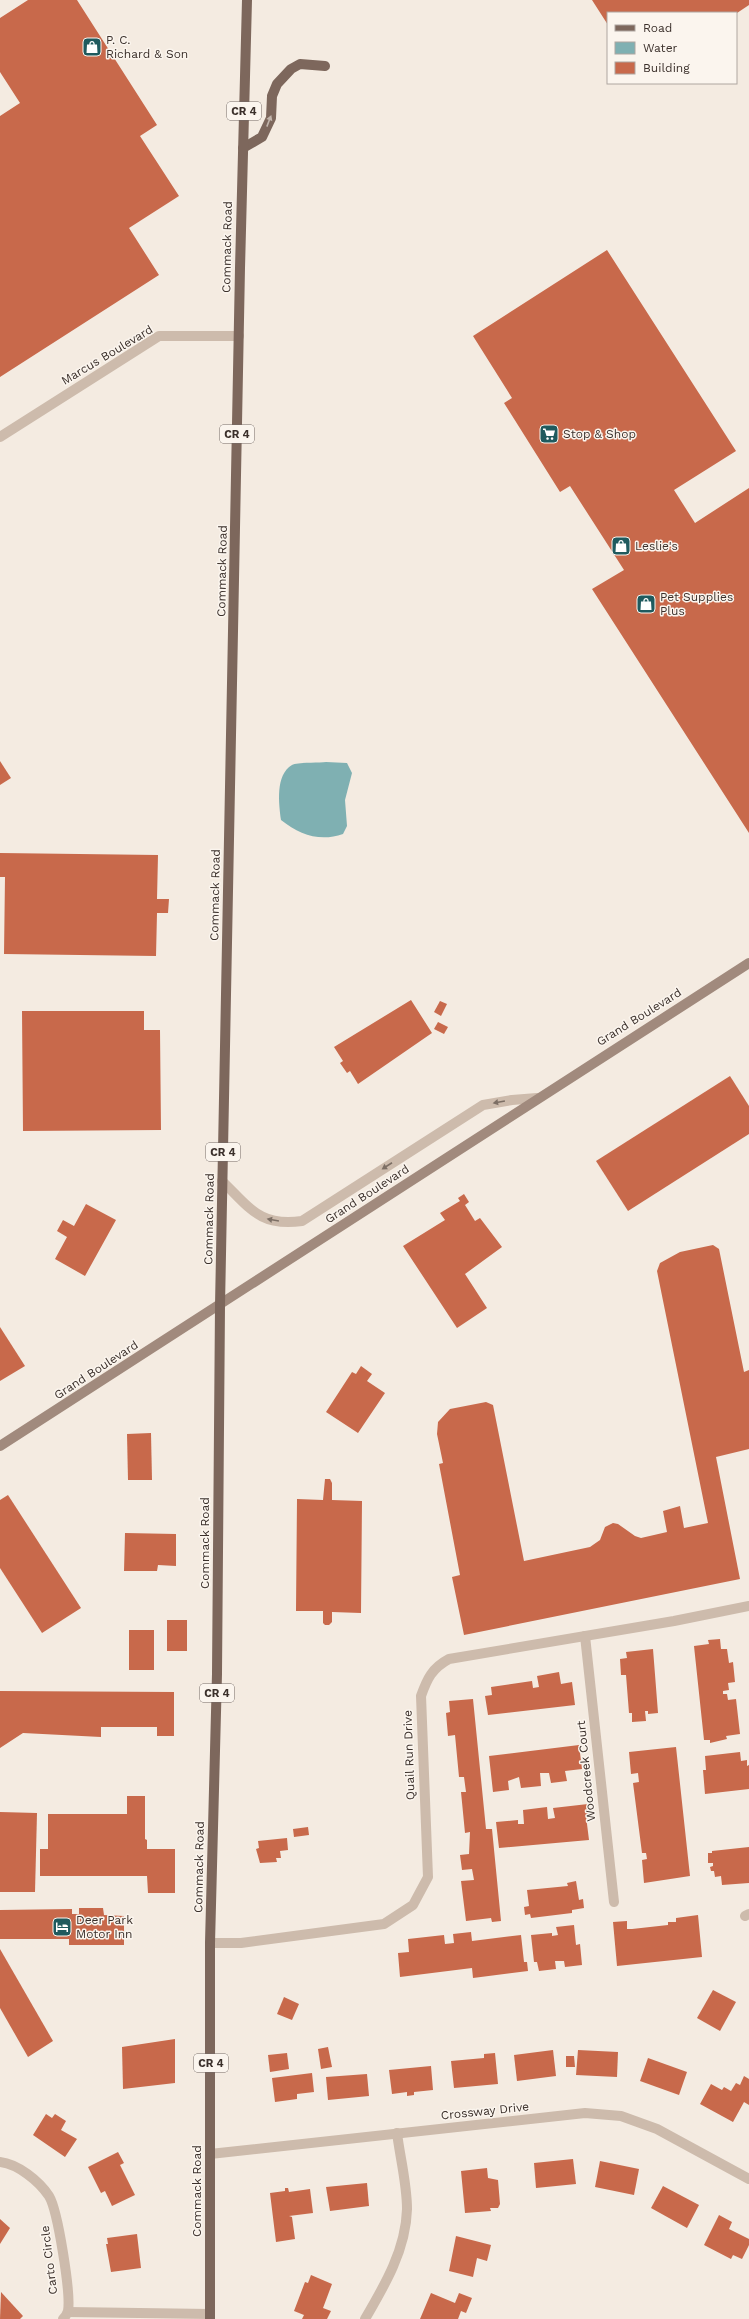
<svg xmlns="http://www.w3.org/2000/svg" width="749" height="2319" font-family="'Work Sans',sans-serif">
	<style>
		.water { fill: #7fb0b2 }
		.building { fill: #c8694b }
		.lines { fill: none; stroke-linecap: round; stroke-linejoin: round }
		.street { stroke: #cdbbac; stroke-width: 10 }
		.secondary { stroke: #a18a7d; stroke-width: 10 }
		.primary { stroke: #7d675c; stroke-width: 10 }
		.oneway { fill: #c2b5ac }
		.oneway2 { fill: #7d6f65 }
		.labels { text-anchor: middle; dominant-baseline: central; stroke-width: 3; stroke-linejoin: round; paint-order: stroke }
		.shield { fill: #fbf5ee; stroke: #756b66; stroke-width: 1 }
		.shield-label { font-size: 11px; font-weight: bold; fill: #3b302b }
		.poi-label { font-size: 12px; fill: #3b302b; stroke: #fbf5ee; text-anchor: start }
		.street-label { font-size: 12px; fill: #3b302b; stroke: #fbf5ee }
	</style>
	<rect width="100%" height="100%" fill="#f4ebe1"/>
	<path class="water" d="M326,762L347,763L352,773L345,800L347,826L343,834C320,842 300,835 281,820C279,804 275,775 292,765C297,762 319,763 326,762Z"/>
	<g class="building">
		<polygon points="28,0 77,0 157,125 140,136 179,196 129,228 159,275 0,377 0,116 20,103 0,72 0,18"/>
		<polygon points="592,0 749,0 749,5 737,13 608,13 608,25"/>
		<polygon points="607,250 736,451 674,490 695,523 749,488 749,833 592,589 624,570 570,486 560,492 504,403 512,398 473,336"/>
		<polygon points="0,761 11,778 0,785"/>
		<polygon points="0,853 158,855 157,899 169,899 168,913 157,913 156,956 4,954 5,877 0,877"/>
		<polygon points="411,1000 432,1033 358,1084 350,1071 347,1073 340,1063 343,1061 334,1047"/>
		<polygon points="440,1001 447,1004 441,1016 434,1012"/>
		<polygon points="22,1011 144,1011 144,1030 160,1030 161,1130 23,1131"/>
		<polygon points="438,1022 448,1027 444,1034 434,1029"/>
		<polygon points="730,1076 749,1106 749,1134 628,1211 596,1161"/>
		<polygon points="464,1194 469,1202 465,1205 475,1221 480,1218 502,1247 465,1274 487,1308 457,1328 403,1246 445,1220 440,1213 460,1201 458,1198"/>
		<polygon points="86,1204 116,1220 85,1276 55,1259 67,1237 57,1231 63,1220 74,1226"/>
		<polygon points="713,1245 719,1249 744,1372 749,1370 749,1449 716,1457 740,1579 464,1635 452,1577 460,1575 439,1464 443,1463 437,1434 438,1422 450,1409 486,1402 493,1405 524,1561 590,1547 600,1540 605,1527 613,1523 618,1524 635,1536 641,1538 667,1532 663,1511 680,1506 684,1528 708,1523 657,1271 660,1263 680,1252"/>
		<polygon points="0,1327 25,1366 0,1381"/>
		<polygon points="361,1366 372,1374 367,1381 385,1393 358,1433 326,1412 352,1372 356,1374"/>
		<polygon points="151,1433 152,1480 128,1480 127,1434"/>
		<polygon points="325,1479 330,1479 332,1483 332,1500 362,1501 361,1613 332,1612 332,1622 329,1625 325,1625 323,1623 323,1611 296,1611 297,1499 323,1500"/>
		<polygon points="8,1495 81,1608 42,1633 0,1568 0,1500"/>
		<polygon points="125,1533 176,1534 176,1566 158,1565 157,1571 124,1571"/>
		<rect x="167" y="1620" width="20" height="31"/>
		<rect x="129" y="1630" width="25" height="40"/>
		<polygon points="720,1639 721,1649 727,1649 729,1663 733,1662 735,1682 728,1683 729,1690 723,1691 723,1694 727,1694 728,1700 736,1699 740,1734 726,1736 727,1739 710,1743 710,1740 704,1740 694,1646 709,1644 708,1640"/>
		<polygon points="653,1649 658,1713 648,1714 648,1711 645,1711 646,1721 632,1722 632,1713 629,1713 626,1675 621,1675 620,1659 627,1658 626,1652"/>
		<polygon points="559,1672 561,1684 572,1682 575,1705 488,1715 485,1696 492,1695 491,1687 532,1681 533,1688 539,1687 537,1676"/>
		<polygon points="0,1691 174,1692 174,1736 157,1736 157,1727 101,1727 101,1737 23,1733 0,1748"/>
		<polygon points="473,1699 486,1829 492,1829 501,1921 492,1922 491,1918 466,1921 461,1881 474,1880 472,1869 462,1870 460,1855 469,1854 470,1832 465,1833 461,1792 466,1792 464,1777 459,1777 455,1735 448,1736 446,1713 450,1712 449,1701"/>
		<polygon points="579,1745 582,1769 565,1771 567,1781 551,1783 549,1773 540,1773 541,1786 521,1788 519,1777 508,1781 509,1790 493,1792 489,1756"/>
		<polygon points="676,1747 690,1876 644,1883 642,1860 647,1859 646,1853 642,1853 633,1783 639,1782 638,1773 631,1774 629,1752"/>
		<polygon points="740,1752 741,1761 747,1760 747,1766 749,1765 749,1789 705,1794 703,1770 706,1770 705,1756"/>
		<polygon points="127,1796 145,1796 145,1839 147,1840 147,1849 175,1849 175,1893 148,1893 147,1876 40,1876 40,1849 48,1849 48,1814 127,1814"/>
		<polygon points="588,1804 590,1815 586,1816 589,1840 499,1848 496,1822 518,1820 518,1824 524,1824 523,1810 547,1807 548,1819 555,1818 553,1808"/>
		<polygon points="0,1812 37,1813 35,1892 0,1892"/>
		<polygon points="308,1827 309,1835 294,1837 293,1829"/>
		<polygon points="287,1838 288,1850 280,1851 281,1858 276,1858 277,1862 260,1863 256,1849 259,1848 258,1841"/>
		<polygon points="749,1847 749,1883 722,1885 721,1876 715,1877 714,1871 711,1871 710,1867 713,1866 713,1863 708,1863 708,1853 712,1853 712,1851"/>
		<polygon points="576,1881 579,1900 583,1899 584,1908 572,1910 572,1913 531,1918 530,1914 525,1915 524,1907 529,1906 527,1890 568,1886 567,1883"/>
		<polygon points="79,1908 103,1908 104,1915 124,1916 124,1945 69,1945 69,1939 0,1939 0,1910 72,1909 72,1914 79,1914"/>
		<polygon points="698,1915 702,1957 617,1966 613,1922 627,1921 627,1929 632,1929 668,1925 668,1922 676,1922 676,1918"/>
		<polygon points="574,1925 576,1945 580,1944 582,1965 565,1967 564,1961 555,1961 556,1969 539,1971 537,1962 534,1962 531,1935 552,1933 552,1936 558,1935 556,1927"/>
		<polygon points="471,1932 472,1941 521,1935 524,1962 527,1962 528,1971 473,1978 472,1968 400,1977 398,1953 409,1952 408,1939 444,1935 445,1944 454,1943 453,1934"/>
		<polygon points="0,1949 53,2041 28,2057 0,2008"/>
		<polygon points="713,1990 736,2002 720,2031 697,2018"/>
		<polygon points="284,1997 299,2004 292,2020 277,2014"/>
		<polygon points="175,2039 175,2083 123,2089 122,2047"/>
		<polygon points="328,2047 332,2067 321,2069 318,2049"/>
		<polygon points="553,2050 556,2076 517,2081 514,2055"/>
		<polygon points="578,2050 618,2052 617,2077 576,2075"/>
		<polygon points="287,2053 289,2069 270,2072 268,2055"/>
		<polygon points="495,2053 498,2084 454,2088 451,2061 484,2058 484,2054"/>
		<polygon points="566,2056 574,2056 575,2067 566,2067"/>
		<polygon points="648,2058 687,2072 679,2095 640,2081"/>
		<polygon points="431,2066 433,2090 414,2092 414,2095 407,2096 407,2092 392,2094 389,2070"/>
		<polygon points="312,2073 314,2092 297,2094 297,2099 275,2102 272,2078"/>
		<polygon points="367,2074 369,2096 328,2100 326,2077"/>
		<polygon points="744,2076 749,2079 749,2105 744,2102 733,2122 700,2104 711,2084 722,2090 724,2087 731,2091 736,2083 740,2085"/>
		<polygon points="46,2114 52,2118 55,2114 66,2121 61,2130 77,2139 65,2157 33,2135"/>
		<polygon points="118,2152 124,2163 120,2165 135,2195 112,2206 105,2191 101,2193 88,2167"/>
		<polygon points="573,2159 576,2184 536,2188 534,2163"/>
		<polygon points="600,2161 639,2169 634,2195 595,2187"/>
		<polygon points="487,2168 488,2178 498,2180 500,2204 498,2208 490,2208 491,2211 465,2213 461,2171"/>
		<polygon points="367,2183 369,2206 330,2211 326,2187"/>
		<polygon points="663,2186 699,2205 687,2228 651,2208"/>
		<polygon points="285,2188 288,2188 289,2192 310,2189 313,2213 289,2216 292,2217 295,2239 276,2242 270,2193 285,2191"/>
		<polygon points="719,2215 732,2222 729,2229 749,2239 749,2245 742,2259 733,2255 731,2259 704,2245"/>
		<polygon points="0,2219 10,2228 0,2244"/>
		<polygon points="137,2234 141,2268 111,2272 106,2244 108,2244 107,2238"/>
		<polygon points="456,2236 491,2245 487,2261 477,2258 473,2277 449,2271"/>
		<polygon points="311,2275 332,2284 323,2308 331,2311 327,2319 302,2319 304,2315 294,2311 305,2282 308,2283"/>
		<polygon points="1,2292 23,2316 20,2319 0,2319"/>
		<polygon points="431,2293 455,2303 459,2293 472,2298 466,2313 461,2311 458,2319 420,2319"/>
	</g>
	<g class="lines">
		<g class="street">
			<polyline points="0,437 159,336 239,336"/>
			<path d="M222,1181C250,1208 260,1227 302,1221L483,1105L512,1100L537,1098"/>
			<polyline points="585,1636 614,1902"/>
			<polyline points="745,1916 749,1914"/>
			<path d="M210,1943H241L384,1924L413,1905L428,1877L421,1696C427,1679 432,1668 449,1659L674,1621L749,1606"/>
			<polyline points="210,2154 585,2113 621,2116 657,2129 749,2179"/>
			<path d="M0,2162C18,2164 39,2181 49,2196C58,2211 71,2294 68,2311C67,2314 65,2317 63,2319"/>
			<polyline points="68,2312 210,2314"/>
			<path d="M365,2319C385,2285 406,2249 407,2209C407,2184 400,2157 397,2133"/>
		</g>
		<polyline class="secondary" points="0,1446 749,963"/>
		<g class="primary">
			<polyline points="243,148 262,137 271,118 272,96 277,84 291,69 300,64 325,66"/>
			<polyline points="210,2319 210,1943 217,1674 220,1306 240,268 247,0"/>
		</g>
	</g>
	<defs><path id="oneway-solid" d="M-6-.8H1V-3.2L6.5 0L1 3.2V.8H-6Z"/></defs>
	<use class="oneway" href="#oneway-solid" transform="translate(269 121) rotate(-69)"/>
	<g class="oneway2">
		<use href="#oneway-solid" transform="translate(499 1102) rotate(170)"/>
		<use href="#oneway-solid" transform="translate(387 1166) rotate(147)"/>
		<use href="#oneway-solid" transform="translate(273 1220) rotate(-170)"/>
	</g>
	<defs>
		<g id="shop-square" transform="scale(1)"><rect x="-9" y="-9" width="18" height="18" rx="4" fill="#1f5a5e" stroke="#fbf5ee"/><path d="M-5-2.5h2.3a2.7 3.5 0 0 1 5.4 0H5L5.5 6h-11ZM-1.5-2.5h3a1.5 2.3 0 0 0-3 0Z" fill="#fff"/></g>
		<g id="supermarket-square" transform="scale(1)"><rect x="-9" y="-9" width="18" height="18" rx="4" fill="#1f5a5e" stroke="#fbf5ee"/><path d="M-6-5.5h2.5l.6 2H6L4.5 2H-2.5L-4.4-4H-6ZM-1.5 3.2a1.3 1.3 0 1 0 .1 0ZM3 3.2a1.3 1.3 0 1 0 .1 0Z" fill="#fff"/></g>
		<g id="hotel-square" transform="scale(1)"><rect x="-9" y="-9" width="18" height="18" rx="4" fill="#1f5a5e" stroke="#fbf5ee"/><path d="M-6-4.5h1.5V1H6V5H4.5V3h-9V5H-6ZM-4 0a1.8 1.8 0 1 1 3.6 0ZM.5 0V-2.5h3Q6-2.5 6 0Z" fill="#fff"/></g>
	</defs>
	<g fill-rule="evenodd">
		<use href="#shop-square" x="92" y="47"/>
		<use href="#supermarket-square" x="549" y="434"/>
		<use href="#shop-square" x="621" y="546"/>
		<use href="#shop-square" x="646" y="604"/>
		<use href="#hotel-square" x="62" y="1927"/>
	</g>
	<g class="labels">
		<g class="shield">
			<rect x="227" y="102" width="34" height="18" rx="3"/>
			<rect x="220" y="425" width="34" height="18" rx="3"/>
			<rect x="206" y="1143" width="34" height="18" rx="3"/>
			<rect x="200" y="1684" width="34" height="18" rx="3"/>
			<rect x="194" y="2054" width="34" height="18" rx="3"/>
		</g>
		<g class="shield-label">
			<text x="244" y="111">CR 4</text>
			<text x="237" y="434">CR 4</text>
			<text x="223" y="1152">CR 4</text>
			<text x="217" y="1693">CR 4</text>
			<text x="211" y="2063">CR 4</text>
		</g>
		<g class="poi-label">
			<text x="106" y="40">P. C.<tspan x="106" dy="14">Richard &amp; Son</tspan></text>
			<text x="563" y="434">Stop &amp; Shop</text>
			<text x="635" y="546">Leslie's</text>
			<text x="660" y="597">Pet Supplies<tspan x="660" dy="14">Plus</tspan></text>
			<text x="76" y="1920">Deer Park<tspan x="76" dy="14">Motor Inn</tspan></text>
		</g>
		<g class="street-label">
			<text transform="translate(227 247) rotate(-89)">Commack Road</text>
			<text transform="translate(107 355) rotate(-31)">Marcus Boulevard</text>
			<text transform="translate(222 571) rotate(-89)">Commack Road</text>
			<text transform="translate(215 895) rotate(-89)">Commack Road</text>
			<text transform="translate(639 1017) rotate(-32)">Grand Boulevard</text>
			<text transform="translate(367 1194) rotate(-33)">Grand Boulevard</text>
			<text transform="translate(209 1219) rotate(-89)">Commack Road</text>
			<text transform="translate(96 1370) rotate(-33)">Grand Boulevard</text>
			<text transform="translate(205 1543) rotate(-90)">Commack Road</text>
			<text transform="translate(409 1755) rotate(-92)">Quail Run Drive</text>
			<text transform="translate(586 1771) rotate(-96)">Woodcreek Court</text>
			<text transform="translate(199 1867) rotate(-89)">Commack Road</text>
			<text transform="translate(485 2111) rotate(-6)">Crossway Drive</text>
			<text transform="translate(197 2191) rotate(-90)">Commack Road</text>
			<text transform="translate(49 2260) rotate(-97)">Carto Circle</text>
		</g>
	</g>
	<rect x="607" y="12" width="130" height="72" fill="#fbf5ee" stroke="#aea6a0"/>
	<rect x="615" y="25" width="20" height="6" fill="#7d675c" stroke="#aea6a0"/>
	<text x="643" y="32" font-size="12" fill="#3b302b">Road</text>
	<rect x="615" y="42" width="20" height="12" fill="#7fb0b2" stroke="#aea6a0"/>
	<text x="643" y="52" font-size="12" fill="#3b302b">Water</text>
	<rect x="615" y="62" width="20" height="12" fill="#c8694b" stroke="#aea6a0"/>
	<text x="643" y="72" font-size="12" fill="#3b302b">Building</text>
</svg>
